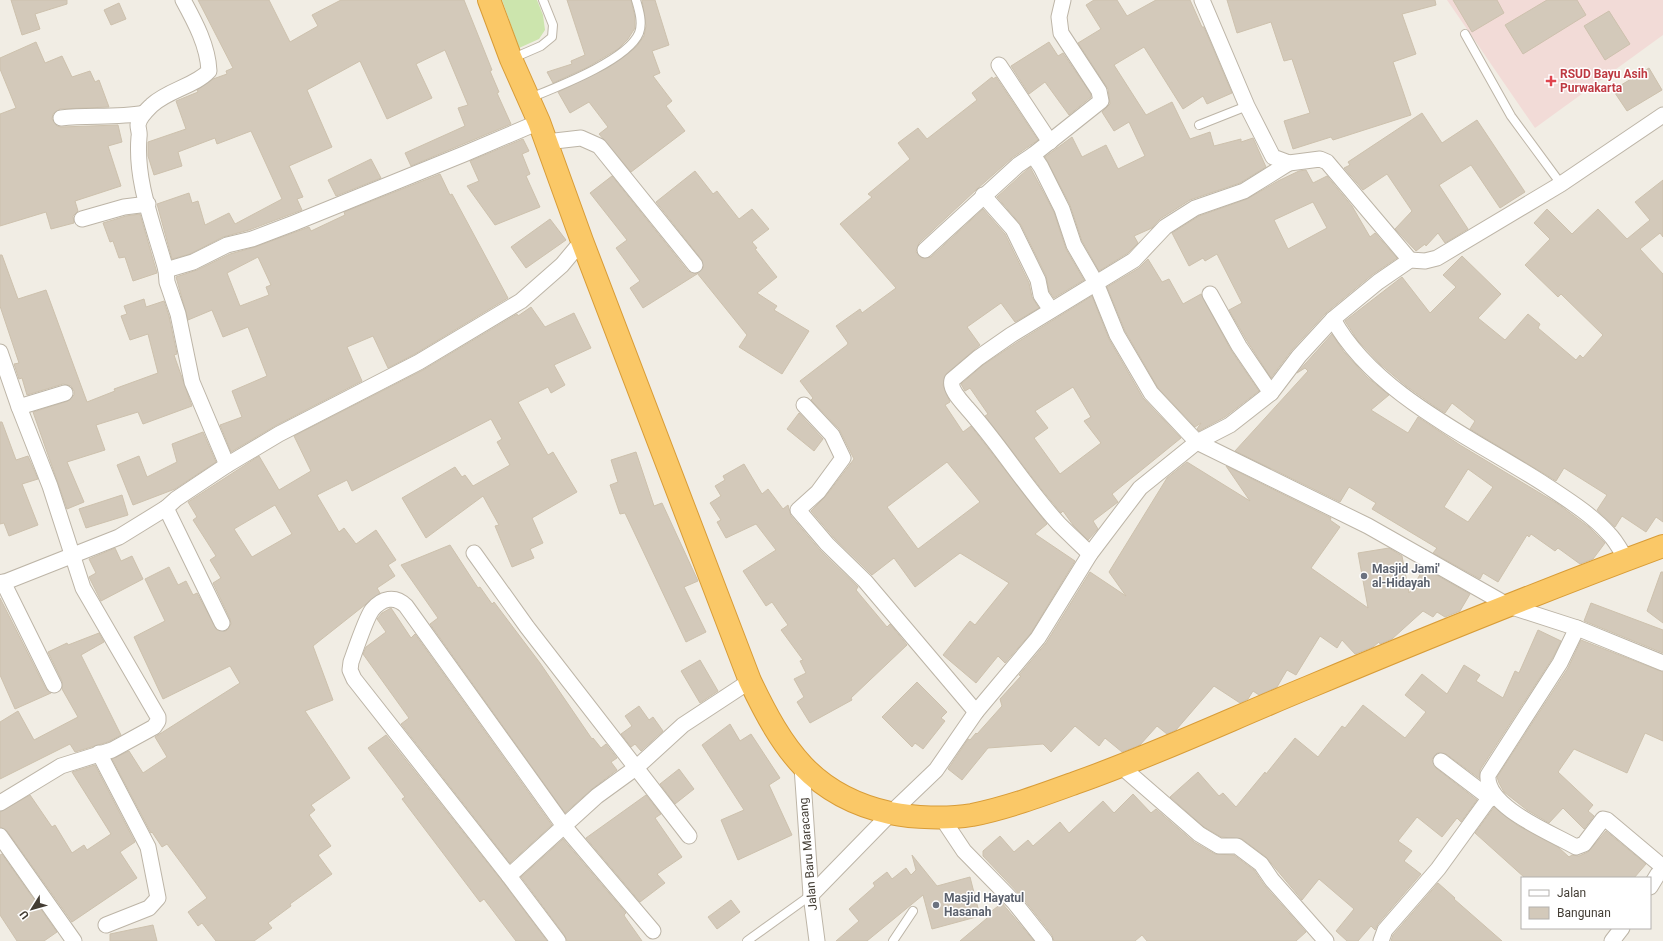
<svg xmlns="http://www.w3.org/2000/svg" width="1663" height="941" font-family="Roboto,sans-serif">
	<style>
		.medical { fill: #f2dbd7 }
		.green { fill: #cce5ad }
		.building { fill: #d3c9ba; stroke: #cdc1ad; fill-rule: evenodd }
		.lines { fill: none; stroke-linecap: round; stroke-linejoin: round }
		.lane-casing { stroke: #bdb5a7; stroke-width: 10 }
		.street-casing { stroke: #bdb5a7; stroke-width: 17 }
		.highway-casing { stroke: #d89c37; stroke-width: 24 }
		.lane { stroke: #fff; stroke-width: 8 }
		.street { stroke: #fff; stroke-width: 15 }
		.highway { stroke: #fac867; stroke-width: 22 }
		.health-dot { fill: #e0444e; stroke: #fff; stroke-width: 1.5 }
		.worship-dot { fill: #6b7280; stroke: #fff; stroke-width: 1.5 }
		.labels { text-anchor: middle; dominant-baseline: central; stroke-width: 3; stroke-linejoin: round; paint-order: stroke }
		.health-label { font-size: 12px; font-weight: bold; fill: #be3a42; stroke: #fff; text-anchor: start }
		.worship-label { font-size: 12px; font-weight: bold; fill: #5b616d; stroke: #fff; text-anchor: start }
		.street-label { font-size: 12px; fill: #433d34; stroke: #fff }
	</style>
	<rect width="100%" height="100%" fill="#f1ede4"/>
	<polygon class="medical" points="1447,0 1663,0 1663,35 1535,128"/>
	<polygon class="green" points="502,0 537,0 543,15 545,30 539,39 519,48"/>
	<g class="building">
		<polygon points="11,0 67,0 67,4 35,14 40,29 22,35"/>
		<polygon points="198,0 269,0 290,42 318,26 312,15 341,0 464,0 492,70 490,71 499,92 497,93 511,124 411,166 405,153 465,126 458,108 468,105 445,50 416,64 432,98 387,119 360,61 307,90 332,147 289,166 303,197 297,199 302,210 249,230 223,237 190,254 172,259 157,204 189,193 192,203 198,201 205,225 229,213 235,224 282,199 251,131 217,144 215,138 178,152 182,166 154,175 148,156 148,142 186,129 176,101 198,92 197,90 213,79 227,74 226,71 233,68"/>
		<polygon points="567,0 631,0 635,17 635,28 628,39 618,49 588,67 553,83 547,72 572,64 571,61 585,55"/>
		<polygon points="642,0 655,0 669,45 652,51 660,73 653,76 672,101 666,106 685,131 631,172 599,134 608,127 589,102 570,113 558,92 609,67 636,47 644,36 646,26"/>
		<polygon points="1094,0 1117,0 1127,16 1156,0 1190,0 1202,27 1204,27 1232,93 1207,104 1203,96 1183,109 1144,47 1114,65 1146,115 1172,102 1190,139 1210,132 1214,146 1241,139 1241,142 1253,138 1266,167 1240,183 1190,200 1160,219 1152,228 1134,236 1138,243 1128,253 1099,271 1082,241 1070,205 1045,157 1072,137 1082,157 1106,145 1118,169 1145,156 1129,122 1114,131 1102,112 1110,104 1108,89 1078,43 1101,29 1086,5"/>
		<polygon points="1227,0 1435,0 1436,5 1402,14 1416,54 1393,62 1411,115 1333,140 1331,137 1293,149 1284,121 1310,113 1292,59 1284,61 1271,22 1237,33"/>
		<polygon points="1453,0 1497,0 1504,13 1472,32"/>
		<polygon points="1547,0 1577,0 1586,15 1523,54 1505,25"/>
		<polygon points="119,3 126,19 111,25 104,10"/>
		<polygon points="1609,11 1630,44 1605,60 1584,26"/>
		<polygon points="36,42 45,63 62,56 72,77 90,71 95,82 99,80 109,107 60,109 53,114 52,119 57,126 61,127 118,125 122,142 108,146 121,186 75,201 78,211 73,216 74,223 51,229 46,212 0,226 0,114 16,108 0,69 0,58"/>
		<polygon points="1049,42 1058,56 1063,53 1091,94 1091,97 1069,115 1045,82 1029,94 1011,66"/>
		<polygon points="1649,68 1662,90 1627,111 1613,90"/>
		<path d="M992,77L993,79L996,77L1038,140L1012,158L977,189L919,243L916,252L922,258L931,257L983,209L1005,234L1029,283L1032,297L1039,308L1015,322L1001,303L967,327L980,345L946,374L943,385L950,402L945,405L963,432L971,426L1047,524L1035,534L1075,561L1031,633L1005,663L998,656L976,683L943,655L970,621L975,625L1009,583L960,553L915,587L894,558L872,575L834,538L811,511L825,497L854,459L839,429L811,400L813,398L800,381L847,345L848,343L836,326L860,309L862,313L896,288L840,224L872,197L868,194L910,159L898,143L918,128L927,139L977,100L972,93ZM947,462L980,502L918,549L887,507Z"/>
		<polygon points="1422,113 1442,143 1477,120 1525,192 1500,208 1471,165 1439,185 1468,229 1445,243 1438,233 1426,246 1425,244 1416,251 1395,229 1412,211 1387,174 1363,190 1344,168 1350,165 1348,162"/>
		<polygon points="523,139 529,151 522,154 530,174 526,176 540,207 495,225 467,186 479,181 470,161"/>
		<polygon points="371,159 381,178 336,196 328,180"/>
		<polygon points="1030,167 1054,212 1066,249 1084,280 1054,298 1049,291 1046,276 1021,225 997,197"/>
		<path d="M1306,170L1313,183L1327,176L1352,206L1370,237L1375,233L1397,258L1372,275L1326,313L1292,350L1271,378L1247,341L1229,310L1242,303L1217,254L1205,261L1203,258L1189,266L1172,233L1199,216L1247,199L1278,181L1299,171ZM1313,202L1327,228L1288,249L1274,220Z"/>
		<polygon points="695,171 713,194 717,191 739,219 752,209 769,229 752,242 757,248 755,249 777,277 757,293 777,306 774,310 809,331 782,374 739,347 747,335 697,273 703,268 702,260 656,202"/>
		<path d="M440,174L450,195L452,194L508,298L415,354L388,368L373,336L347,347L362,381L275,426L231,452L220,425L242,417L232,391L267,376L248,327L223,337L212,310L188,320L176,277L197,270L230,254L255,247L309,227L311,231L345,215L344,212ZM258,257L271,285L266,287L269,295L240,306L227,273Z"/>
		<polygon points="612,176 688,271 697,274 643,308 630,288 640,281 616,248 627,240 590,193"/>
		<polygon points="1663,180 1663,237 1660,233 1640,249 1663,274 1663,522 1656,517 1646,532 1622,516 1615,527 1597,510 1607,495 1564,468 1556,481 1470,429 1475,421 1452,403 1445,413 1434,406 1406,386 1380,364 1358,341 1345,321 1402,277 1430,313 1456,287 1443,275 1462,256 1501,294 1478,318 1505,340 1528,314 1540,324 1538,328 1576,360 1580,355 1583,358 1603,335 1561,294 1558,297 1525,265 1550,239 1534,223 1547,209 1572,234 1598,209 1627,239 1650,220 1635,202"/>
		<polygon points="140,214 157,273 133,281 125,257 119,258 113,241 110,242 103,223 126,216"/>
		<polygon points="550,219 566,240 526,268 511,247"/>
		<polygon points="0,255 2,255 18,299 46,290 87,402 115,391 114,389 158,373 148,334 130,340 121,316 127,314 124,306 144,299 146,307 164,301 169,316 177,354 174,355 192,406 143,424 138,412 96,425 105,450 67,462 84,502 67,509 33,412 68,401 74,395 74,391 71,386 63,384 27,395 22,378 19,379 14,364 19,363 0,306"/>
		<polygon points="1148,259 1162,282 1169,279 1183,304 1201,294 1231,350 1259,391 1225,417 1199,431 1197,429 1201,423 1195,427 1158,388 1125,331 1107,287 1139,268"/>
		<path d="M1092,296L1109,339L1143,398L1181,438L1112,494L1118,502L1093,521L1098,529L1088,540L1073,525L1063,511L1061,513L1042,490L985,416L988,414L970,388L965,391L961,384L983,365L1016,343ZM1073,387L1091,417L1084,421L1101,443L1060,474L1034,438L1048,428L1035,411Z"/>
		<path d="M531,307L545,327L574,313L591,348L554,365L565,385L551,393L548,387L518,402L548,455L553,452L577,492L532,518L543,543L530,549L534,558L512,567L495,526L499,525L483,496L426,538L402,498L455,467L462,477L465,475L473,486L510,465L497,442L502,439L491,419L352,491L347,480L317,495L339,532L344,528L356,544L376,530L396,560L388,565L395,576L377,588L380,593L313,646L333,700L305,711L350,778L311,805L315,810L309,815L331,846L318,855L332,874L290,904L291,906L268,923L272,928L254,941H216L202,923L198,926L188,912L207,898L167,844L162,847L152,832L151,833L112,759L129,751L143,773L167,757L155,737L240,683L230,666L163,699L134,637L165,621L145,579L169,567L178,585L186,581L193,595L197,593L217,630L226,631L231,624L230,619L213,583L221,578L210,560L216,556L193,520L197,517L188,502L259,456L279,490L311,471L294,436L423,370L517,314L518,316ZM275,505L292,534L252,557L234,529Z"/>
		<path d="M1332,334L1344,352L1367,377L1389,395L1371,410L1408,433L1418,417L1460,445L1558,504L1589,527L1605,543L1593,559L1580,564L1558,548L1555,551L1531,534L1529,537L1527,535L1498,582L1483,573L1480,579L1433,553L1437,548L1372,509L1376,503L1349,487L1340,502L1235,451L1308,371L1305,368L1297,373ZM1468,469L1493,487L1468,522L1444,507Z"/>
		<polygon points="799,413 823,439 814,451 787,429"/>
		<polygon points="0,422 2,422 16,460 28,456 38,479 22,484 38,525 9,536 4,523 0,524"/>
		<polygon points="203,432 216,462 175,489 133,505 117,465 139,456 147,477 177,462 172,444"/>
		<polygon points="636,452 654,506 662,503 698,581 684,587 706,632 686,642 625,513 620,514 610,485 618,482 611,460"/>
		<polygon points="1187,462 1250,501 1226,466 1331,518 1330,520 1340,527 1311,568 1368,608 1358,553 1389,548 1402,556 1409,593 1424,568 1470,594 1460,611 1445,617 1437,612 1433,617 1423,611 1392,639 1380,644 1379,642 1373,647 1355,654 1342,640 1337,648 1320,636 1296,675 1287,670 1277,687 1259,695 1253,691 1248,699 1240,703 1214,686 1176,730 1167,734 1157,726 1140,745 1122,752 1105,738 1099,746 1075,726 1051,752 1043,744 988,748 962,780 948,769 968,739 970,740 976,733 977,734 1002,706 1000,699 1021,676 1019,675 1046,643 1090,572 1126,596 1109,572 1167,478"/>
		<polygon points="744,464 762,494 768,489 783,509 788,505 791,516 820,550 858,587 856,590 887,627 890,624 907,645 851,698 852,700 810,723 797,702 804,697 794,679 806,673 800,661 803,660 781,630 788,625 772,602 766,606 743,571 776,550 756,524 726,538 717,522 721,520 710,503 721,496 715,486 725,480 723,476"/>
		<polygon points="122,495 128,515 86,528 79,509"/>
		<polygon points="450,545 478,588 480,587 492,604 494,602 540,663 592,739 593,738 601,748 606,744 617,758 611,762 617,770 592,789 565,813 430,624 438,618 401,565"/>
		<polygon points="115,548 121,561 132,556 143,579 101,601 89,577 96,573 89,559"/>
		<polygon points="1661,572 1663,572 1663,623 1647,611"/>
		<polygon points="0,598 46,689 51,693 15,709 0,675"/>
		<polygon points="1591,603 1663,630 1663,653 1584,621"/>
		<polygon points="391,608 411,638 415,634 552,825 510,863 401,724 409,718 363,654 366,647 386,632 377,619 382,613"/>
		<polygon points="1538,630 1561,641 1552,659 1480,770 1480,779 1446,754 1437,753 1432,759 1436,768 1477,800 1461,822 1457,818 1442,837 1417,817 1398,841 1412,851 1404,861 1421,874 1378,924 1375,930 1371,926 1358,941 1347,941 1336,931 1354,909 1319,879 1302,900 1266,857 1242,839 1221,837 1204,827 1170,797 1198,772 1219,796 1223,793 1236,807 1265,772 1266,774 1295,738 1318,757 1342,726 1345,728 1363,705 1405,738 1426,712 1405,695 1422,674 1447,694 1464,665 1480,675 1476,681 1503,698 1515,671 1519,673"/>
		<polygon points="99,633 104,642 81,655 121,735 108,742 75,752 70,744 0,779 0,722 18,711 34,740 78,717 62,689 62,681 48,652 67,643 68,645"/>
		<polygon points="1581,640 1663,672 1663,741 1645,733 1627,773 1574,749 1558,772 1593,805 1588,811 1594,816 1584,829 1563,808 1549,823 1527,810 1504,792 1499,783 1497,777 1568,668"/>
		<polygon points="700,660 718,691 700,703 681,671"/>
		<polygon points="917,682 947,712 941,718 945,721 923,749 915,743 912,747 882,717"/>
		<polygon points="639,706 649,720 653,717 663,731 641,751 635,744 631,747 621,734 632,726 625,716"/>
		<polygon points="730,724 740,741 751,734 780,778 769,785 792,835 738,860 721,820 744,810 702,745"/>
		<polygon points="386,735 502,881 547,941 516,941 484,899 480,902 402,799 405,797 368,748"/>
		<polygon points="95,765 135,842 120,852 137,878 72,922 7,831 0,827 0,812 30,795 52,827 55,825 72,853 84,845 87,850 111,834 72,772"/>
		<polygon points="679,769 694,789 675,804 660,784"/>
		<polygon points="1133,794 1151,813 1156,809 1194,842 1215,854 1234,855 1254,870 1265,886 1306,932 1296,941 1147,941 1142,935 1135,941 1054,941 1052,935 1021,896 983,856 983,851 1000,836 1014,852 1028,840 1033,846 1060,822 1069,833 1103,801 1114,813"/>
		<polygon points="646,795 661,814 655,818 682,857 657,874 665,883 640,902 586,838"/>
		<polygon points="1494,807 1517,825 1558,847 1569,857 1572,855 1579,856 1588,852 1606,831 1646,864 1634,878 1525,878 1475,833"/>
		<polygon points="563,839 626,913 624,915 625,917 642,941 567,941 565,936 521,877"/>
		<polygon points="2,854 57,932 44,941 17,941 0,915 0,855"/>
		<polygon points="912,855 937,886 970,877 980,916 932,929 923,895 867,941 836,941 859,921 849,909 875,886 873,883 887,872 892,879 906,868 911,875 916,870"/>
		<polygon points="1438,883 1455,898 1454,899 1502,941 1391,941 1393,935"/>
		<polygon points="731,900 740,912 717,929 708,917"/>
		<polygon points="1002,903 1034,941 960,941 993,913 988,914"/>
		<polygon points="153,925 157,941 110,941 110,934"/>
	</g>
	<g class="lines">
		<g class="lane-casing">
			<g id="lane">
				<polyline points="1465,34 1511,116 1561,184"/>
				<polyline points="511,59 541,46 552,37 553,25 543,0"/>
				<path d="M530,98C557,87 628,60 639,33C643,23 639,10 636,0"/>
				<polyline points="1199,125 1247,106"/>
				<polyline points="747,941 811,895"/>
				<polyline points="893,941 913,911"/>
			</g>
		</g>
		<g class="street-casing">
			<g id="street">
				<path d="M183,0C195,22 208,46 209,71C195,86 168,90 152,105C147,110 139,117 138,125C138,129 140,133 139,137C135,182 154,226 166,270L167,282L178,314L192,382L227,465"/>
				<polyline points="1202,0 1247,106 1273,157 1289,163 1320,159 1327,162 1410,260"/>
				<polyline points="999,65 1050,142"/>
				<path d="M61,118C89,115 117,118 144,113"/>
				<polyline points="546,142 581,138 599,146 695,265"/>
				<polyline points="1033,155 1041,167 1062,209 1074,245 1096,283 1117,335 1151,393 1197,442 1368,526 1509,606 1577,628 1663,663"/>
				<polyline points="983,195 1013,229 1038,280 1041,295 1051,310"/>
				<polyline points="82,219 124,207 148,204"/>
				<polyline points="925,250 1018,165 1033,155 1101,101 1099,91 1061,33 1059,17 1063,0"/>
				<polyline points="166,270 193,262 227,245 252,239 294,223 464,154 539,122"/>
				<polyline points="1210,294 1239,346 1271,393"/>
				<path d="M1333,319C1374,395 1477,440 1547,486C1568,500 1592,515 1609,534C1616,541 1621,551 1626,559"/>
				<polyline points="0,352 19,407 50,486 83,588 158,717 158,721 154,727 112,750 61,766 0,803"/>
				<polyline points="804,405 832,435 843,458 818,492 798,510 827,544 865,581 976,712"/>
				<polyline points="19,407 65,393"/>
				<polyline points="166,508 222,623"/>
				<polyline points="474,553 527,627 689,836"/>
				<path d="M1090,554C1080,544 1069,534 1059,524C1026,488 1000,445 967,408C962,402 949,389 952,380L978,358L1011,335L1134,260L1165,227L1195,208L1244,191L1289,163"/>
				<polyline points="3,582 54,685"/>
				<polyline points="0,584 119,537 166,508 176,499 227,465 279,434 419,362 521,301 562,265 582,241"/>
				<path d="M1577,628L1560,663L1488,775C1485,807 1552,833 1576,847L1584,844L1603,819L1607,820L1663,867"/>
				<polyline points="99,753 148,847 158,898 149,908 106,925"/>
				<polyline points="1441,761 1491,799"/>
				<polyline points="802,767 811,895 817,941"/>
				<polyline points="1122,767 1199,834 1219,846 1237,846 1261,864 1272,880 1326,941"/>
				<polyline points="942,818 964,851 1014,902 1045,941"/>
				<polyline points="0,836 74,941"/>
				<polyline points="509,876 597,796 637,767 683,725 750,681"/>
				<polyline points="1650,887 1658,874 1663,870"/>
				<polyline points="811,895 891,813 936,770 976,712 1038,638 1090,554 1140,488 1197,442 1230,425 1271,393 1299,356 1333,319 1378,282 1410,260 1425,261 1437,258 1561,184 1663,115"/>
				<path d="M558,941L509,876L354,679L350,670L351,662C355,651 366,618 372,610C382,598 395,595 406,606L564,826L653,931"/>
				<polyline points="1381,941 1385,930 1438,869 1493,793"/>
				<polyline points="1612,941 1622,928"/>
			</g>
		</g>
		<g class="highway-casing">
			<path id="highway" d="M489,0L511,59L539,122L582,241L750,681C782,748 812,796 890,813C914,818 947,819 972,815C1007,808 1042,795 1075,783C1155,755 1231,719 1309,687C1426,638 1544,590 1663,546"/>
		</g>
		<use href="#lane" class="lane"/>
		<use href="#street" class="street"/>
		<use href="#highway" class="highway"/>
	</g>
	<path class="health-dot" d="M1549 75h4v4h4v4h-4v4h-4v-4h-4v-4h4z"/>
	<g class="worship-dot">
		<circle cx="1364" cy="576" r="4"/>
		<circle cx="936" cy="905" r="4"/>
	</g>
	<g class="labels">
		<g class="health-label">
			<text x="1560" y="74">RSUD Bayu Asih<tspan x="1560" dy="14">Purwakarta</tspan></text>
		</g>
		<g class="worship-label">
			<text x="1372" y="569">Masjid Jami'<tspan x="1372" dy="14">al-Hidayah</tspan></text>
			<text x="944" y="898">Masjid Hayatul<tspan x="944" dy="14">Hasanah</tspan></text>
		</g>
		<g class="street-label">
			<text transform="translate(808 854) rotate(-95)">Jalan Baru Maracang</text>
		</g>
	</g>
	<rect x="1521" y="877" width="130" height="52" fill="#ffffff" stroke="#b4b1ae"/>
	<rect x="1529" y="890" width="20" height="6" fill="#ffffff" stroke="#b4b1ae"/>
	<text x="1557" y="897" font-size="12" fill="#433d34">Jalan</text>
	<rect x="1529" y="907" width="20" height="12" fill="#d3c9ba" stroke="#b4b1ae"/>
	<text x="1557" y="917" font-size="12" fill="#433d34">Bangunan</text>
	<g transform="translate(32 909) rotate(233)" stroke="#ffffff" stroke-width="3" paint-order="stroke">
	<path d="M0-3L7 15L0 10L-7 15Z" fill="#433d34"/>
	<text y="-6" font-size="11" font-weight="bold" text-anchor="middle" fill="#433d34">U</text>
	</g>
</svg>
